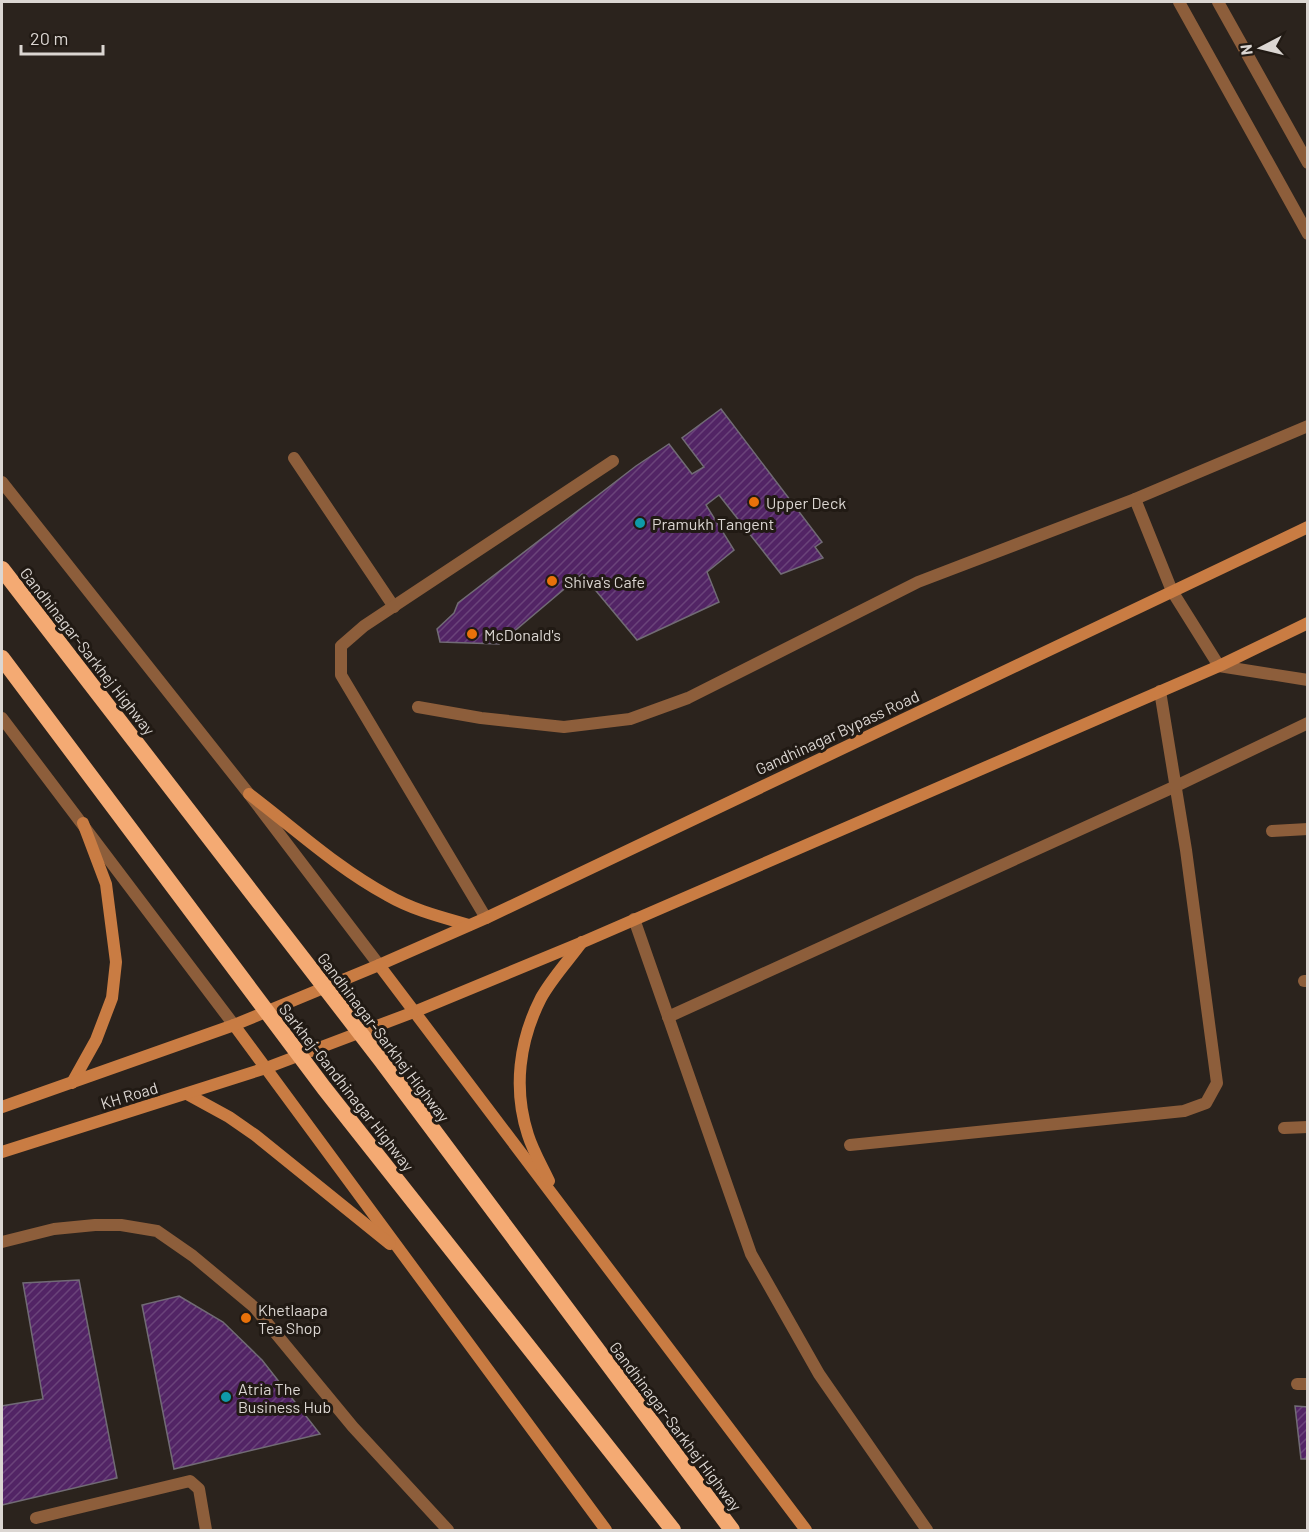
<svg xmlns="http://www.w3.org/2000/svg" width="1309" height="1532" font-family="Barlow,sans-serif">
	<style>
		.building { fill: url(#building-hatch); stroke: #716b75; stroke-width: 1.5 }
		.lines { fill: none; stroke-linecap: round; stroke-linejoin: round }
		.service { stroke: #8d5e3b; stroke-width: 12 }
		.minor { stroke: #8d5e3b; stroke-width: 12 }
		.tertiary { stroke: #8d5e3b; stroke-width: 12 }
		.secondary { stroke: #c97c43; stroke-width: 12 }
		.trunk { stroke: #f4aa73; stroke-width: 16 }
		.food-dot { fill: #e8710a; stroke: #211a14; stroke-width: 2 }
		.culture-dot { fill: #0f9aa8; stroke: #211a14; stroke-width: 2 }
		.labels { text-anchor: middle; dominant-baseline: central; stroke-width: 6; stroke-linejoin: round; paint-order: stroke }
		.poi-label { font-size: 16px; fill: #dbd6d2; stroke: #211a14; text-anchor: start }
		.street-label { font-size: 16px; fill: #dbd6d2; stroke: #211a14 }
	</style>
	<defs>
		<pattern id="building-hatch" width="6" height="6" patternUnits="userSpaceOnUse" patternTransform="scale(1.5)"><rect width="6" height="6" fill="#522465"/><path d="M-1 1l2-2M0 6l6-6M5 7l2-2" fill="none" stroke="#6a437a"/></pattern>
	</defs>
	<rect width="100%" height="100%" fill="#2b231d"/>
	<g class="building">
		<polygon points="721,409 822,542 815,547 823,558 781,574 719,495 706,505 734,550 707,572 719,602 637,640 582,574 499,644 440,642 437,629 454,613 458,603 636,466 669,444 692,474 704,467 682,438"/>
		<polygon points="79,1280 117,1478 2,1505 2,1406 43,1399 23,1283"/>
		<polygon points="179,1296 223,1322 262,1360 320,1434 174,1469 142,1305"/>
		<polygon points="1295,1406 1308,1407 1308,1459 1301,1459"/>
	</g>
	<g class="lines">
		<g class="service">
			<polyline points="294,458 394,607"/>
			<polyline points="486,918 341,675 341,646 364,626 613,461"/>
			<polyline points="36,1518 190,1481 199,1489 206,1530"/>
		</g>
		<g class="minor">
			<polyline points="1179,2 1308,234"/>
			<polyline points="1218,2 1308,163"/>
			<polyline points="1135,499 1172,591 1219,666 1308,680"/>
			<polyline points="418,707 481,718 564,727 630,719 688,698 918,582 1135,499 1308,426"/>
			<polyline points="1272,831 1308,829"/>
			<polyline points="634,919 751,1254 819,1374 927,1530"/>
			<polyline points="1304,981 1308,981"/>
			<polyline points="668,1017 1176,786 1308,723"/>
			<polyline points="1284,1128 1308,1127"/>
			<polyline points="850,1145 1184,1111 1206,1103 1217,1083 1186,850 1160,691"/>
			<polyline points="2,1242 54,1229 95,1225 121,1225 157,1231 193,1256 254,1307 353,1427 448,1530"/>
			<polyline points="1297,1384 1308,1384"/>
		</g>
		<g class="tertiary">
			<polyline points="2,482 249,794 379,965"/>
			<polyline points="2,718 234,1025"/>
		</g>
		<g class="secondary">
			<path d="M249,794C294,828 337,868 387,895C413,910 441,917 469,925"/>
			<polyline points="379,965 806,1530"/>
			<polyline points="234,1025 606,1530"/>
			<polyline points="72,1083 96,1040 112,998 116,962 106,884 83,823"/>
			<polyline points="187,1094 229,1117 255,1135 390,1244"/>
			<polyline points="2,1107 234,1025 379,965 486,918 1308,527"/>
			<polyline points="2,1152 266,1068 414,1012 583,942 1219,666 1308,623"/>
			<path d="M549,1181C542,1166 533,1151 528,1135C513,1089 519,1041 541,998C552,978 569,960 582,942"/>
		</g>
		<g class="trunk">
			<polyline points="2,569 381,1060 732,1530"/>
			<polyline points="2,658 324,1088 673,1530"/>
		</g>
	</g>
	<g class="food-dot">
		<circle cx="754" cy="502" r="6"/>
		<circle cx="552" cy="581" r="6"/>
		<circle cx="472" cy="634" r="6"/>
		<circle cx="246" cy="1318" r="6"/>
	</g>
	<g class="culture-dot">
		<circle cx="640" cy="523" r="6"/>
		<circle cx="226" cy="1397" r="6"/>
	</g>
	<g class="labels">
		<g class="poi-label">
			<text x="766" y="502">Upper Deck</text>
			<text x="652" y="523">Pramukh Tangent</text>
			<text x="564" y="581">Shiva's Cafe</text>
			<text x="484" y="634">McDonald's</text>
			<text x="258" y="1309">Khetlaapa<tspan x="258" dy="18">Tea Shop</tspan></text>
			<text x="238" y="1388">Atria The<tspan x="238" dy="18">Business Hub</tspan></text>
		</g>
		<g class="street-label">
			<text transform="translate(88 651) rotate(52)">Gandhinagar-Sarkhej Highway</text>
			<text transform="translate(837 732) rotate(-25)">Gandhinagar Bypass Road</text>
			<text transform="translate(384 1037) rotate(53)">Gandhinagar-Sarkhej Highway</text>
			<text transform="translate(347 1087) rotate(52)">Sarkhej-Gandhinagar Highway</text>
			<text transform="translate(129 1095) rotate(-17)">KH Road</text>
			<text transform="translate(676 1426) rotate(53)">Gandhinagar-Sarkhej Highway</text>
		</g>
	</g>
	<rect width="1309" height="1532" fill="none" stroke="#dbd6d2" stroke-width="6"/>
	<g transform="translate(1261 48) rotate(263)" stroke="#211a14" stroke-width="4.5" paint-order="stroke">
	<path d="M0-4.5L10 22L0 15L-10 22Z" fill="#dbd6d2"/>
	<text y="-9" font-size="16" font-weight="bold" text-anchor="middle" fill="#dbd6d2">N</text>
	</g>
	<path d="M21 45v9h82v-9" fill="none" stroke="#dbd6d2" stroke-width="3"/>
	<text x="30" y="45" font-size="18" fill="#dbd6d2" stroke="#211a14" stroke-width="4.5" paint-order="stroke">20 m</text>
</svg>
